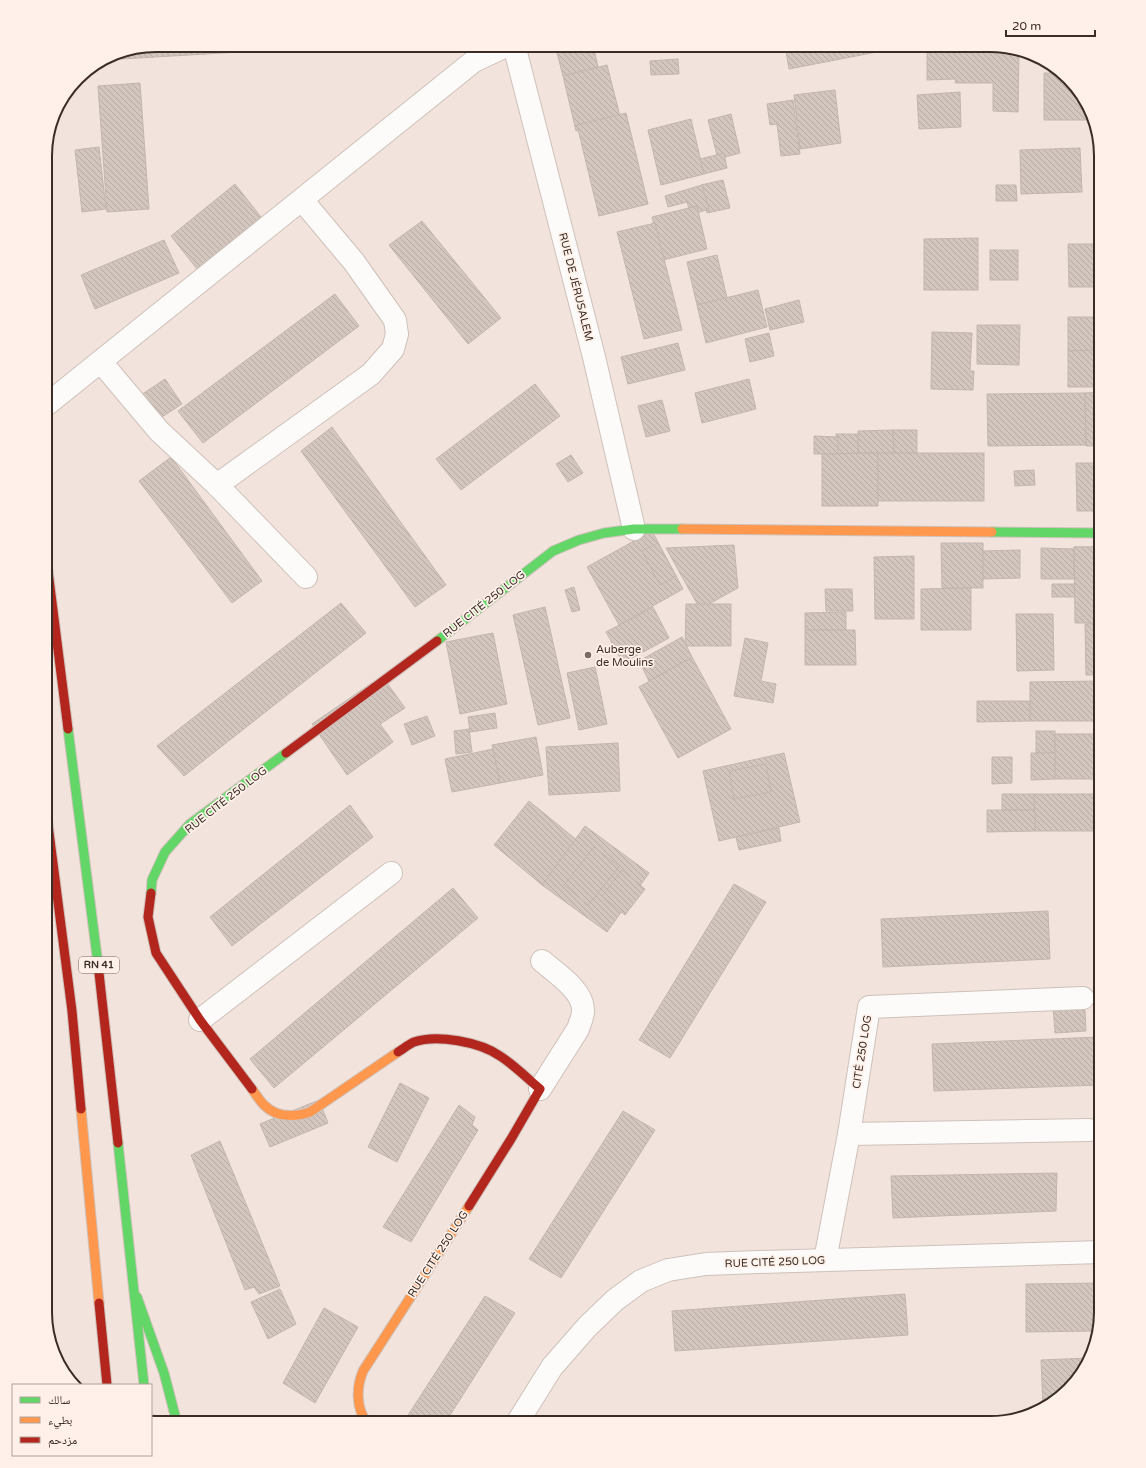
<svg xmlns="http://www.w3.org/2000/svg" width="1146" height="1468" font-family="'Varela Round','Noto Naskh Arabic',sans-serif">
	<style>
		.building { fill: url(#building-back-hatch); stroke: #c2b6af }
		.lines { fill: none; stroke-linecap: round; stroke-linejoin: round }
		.street-casing { stroke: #cec1ba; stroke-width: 24 }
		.fast-casing { stroke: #cec1ba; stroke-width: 11 }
		.slow-casing { stroke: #cec1ba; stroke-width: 11 }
		.jam-casing { stroke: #cec1ba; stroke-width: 11 }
		.street { stroke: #fdfbfa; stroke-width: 22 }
		.fast { stroke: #63d668; stroke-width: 9 }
		.slow { stroke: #ff974d; stroke-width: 9 }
		.jam { stroke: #b3261e; stroke-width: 9 }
		.poi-dot { fill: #7a6d66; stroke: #fff1ea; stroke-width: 1.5 }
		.labels { text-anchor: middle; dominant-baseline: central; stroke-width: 3.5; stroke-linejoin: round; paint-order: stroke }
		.shield { fill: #fff1ea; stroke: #746861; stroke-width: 1 }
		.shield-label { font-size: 10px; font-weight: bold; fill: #392d26 }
		.street-label { font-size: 11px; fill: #392d26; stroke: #fff1ea }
		.poi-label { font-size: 11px; fill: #392d26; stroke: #fff1ea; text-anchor: start }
		.rim { fill: none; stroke: #392d26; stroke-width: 2 }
	</style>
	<defs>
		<pattern id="building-back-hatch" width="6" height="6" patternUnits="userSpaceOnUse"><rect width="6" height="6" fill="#d3c6be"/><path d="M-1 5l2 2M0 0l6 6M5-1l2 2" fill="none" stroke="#b6aaa3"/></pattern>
	</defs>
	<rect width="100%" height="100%" fill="#f2e4dc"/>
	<g class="building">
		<polygon points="156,45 255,45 256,51 122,59 122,52"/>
		<polygon points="555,45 593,45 598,67 563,76"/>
		<polygon points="785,45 881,45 882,51 789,69"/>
		<polygon points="927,45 957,45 957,49 1011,49 1019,52 1018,112 993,111 993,83 955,83 956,79 927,80"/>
		<polygon points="968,45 997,45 1003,47 968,47"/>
		<polygon points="678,59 679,74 651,75 650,61"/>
		<polygon points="607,65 621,120 576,131 563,76"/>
		<polygon points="1044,73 1059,73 1082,95 1089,120 1044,120"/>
		<polygon points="140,83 149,209 107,212 98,86"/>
		<polygon points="835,90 841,143 800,149 794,95"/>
		<polygon points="960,92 961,127 919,129 917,95"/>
		<polygon points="793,100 800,154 781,156 777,124 770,125 767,104"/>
		<polygon points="626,113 648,204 599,216 577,125"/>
		<polygon points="731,114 740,153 718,159 708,120"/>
		<polygon points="691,119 704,174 661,185 648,130"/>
		<polygon points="99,147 106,209 82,212 75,150"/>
		<polygon points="1080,148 1082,192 1021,194 1020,150"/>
		<polygon points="724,153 727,168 704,174 700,159"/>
		<polygon points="723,180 730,208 707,213 701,185"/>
		<polygon points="235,184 261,217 197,269 171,236"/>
		<polygon points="702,185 709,209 691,215 687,202 668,207 665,196"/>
		<polygon points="996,185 1016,185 1017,201 996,201"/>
		<polygon points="697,206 707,249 663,260 652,217"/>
		<polygon points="422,221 501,318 468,344 389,245"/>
		<polygon points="655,223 682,330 644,339 617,232"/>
		<polygon points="978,238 978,290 924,290 924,239"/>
		<polygon points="164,240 179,273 95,309 81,275"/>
		<polygon points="1068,244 1101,244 1101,287 1069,287"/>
		<rect x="990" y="250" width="28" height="30"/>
		<polygon points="717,255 727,298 697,305 687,262"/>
		<polygon points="758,290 767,327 706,343 697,305"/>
		<polygon points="335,294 359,326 203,443 178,411"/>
		<polygon points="799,300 804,322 770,330 765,309"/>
		<polygon points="1068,317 1101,317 1101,350 1068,351"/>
		<polygon points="977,325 1020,325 1019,365 977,364"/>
		<polygon points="932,332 972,333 970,371 974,371 973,390 931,389"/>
		<polygon points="769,333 774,356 750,362 745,339"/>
		<polygon points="678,343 685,370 628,384 621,357"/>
		<polygon points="1101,350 1101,387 1068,387 1068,351"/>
		<polygon points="165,379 182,404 151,424 135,399"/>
		<polygon points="749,379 756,409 702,423 695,393"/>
		<polygon points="535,384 560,416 461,490 436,459"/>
		<polygon points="1101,392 1101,446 1086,446 1085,393"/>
		<polygon points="1085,393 1086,445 988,446 987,394"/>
		<polygon points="662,400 670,431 646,437 638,406"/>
		<polygon points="332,427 446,585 415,607 301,451"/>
		<polygon points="893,430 894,453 858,453 858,431"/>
		<polygon points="893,430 917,430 917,453 894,453"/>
		<polygon points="836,434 858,434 858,453 837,454"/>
		<polygon points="814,436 838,437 838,454 814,454"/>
		<polygon points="878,453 878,506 822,506 822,454"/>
		<rect x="878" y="453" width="106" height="48"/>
		<polygon points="571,455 583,473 568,482 556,464"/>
		<polygon points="171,457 262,581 232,603 139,481"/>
		<polygon points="1076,463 1101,463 1101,511 1077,511"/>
		<polygon points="1034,470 1035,485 1015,486 1014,471"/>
		<polygon points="652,531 683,589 619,625 587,567"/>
		<polygon points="658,543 676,576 660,585 642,551"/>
		<polygon points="941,543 983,543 983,588 942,588"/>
		<polygon points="734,545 738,588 700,609 666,548"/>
		<polygon points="1074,547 1101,547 1101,577 1074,578"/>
		<polygon points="1074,547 1101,547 1101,623 1075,623"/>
		<polygon points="1041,548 1074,549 1074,579 1041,579"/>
		<polygon points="1020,550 1020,578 983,579 983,551"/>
		<polygon points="914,556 914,619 875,619 874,557"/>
		<polygon points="1052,584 1074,584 1075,597 1052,597"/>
		<polygon points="574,587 580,610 572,612 565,590"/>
		<polygon points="971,588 971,630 921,630 921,589"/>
		<polygon points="825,589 852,589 853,611 826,611"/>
		<polygon points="341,603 366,633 184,776 157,746"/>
		<polygon points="686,604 731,604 731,646 685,646"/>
		<polygon points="545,607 570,718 538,725 513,615"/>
		<polygon points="653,607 669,638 623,663 606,632"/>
		<polygon points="846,612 846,630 805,630 805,613"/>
		<polygon points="1016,614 1053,614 1054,670 1017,671"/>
		<polygon points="1101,623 1101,675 1086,675 1085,624"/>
		<polygon points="805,630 855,630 856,665 805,665"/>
		<polygon points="493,633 507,704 460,714 446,642"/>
		<polygon points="682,637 692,657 649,681 639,661"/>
		<polygon points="745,638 768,643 761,681 776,684 773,703 734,696"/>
		<polygon points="692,657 731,729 678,758 639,687"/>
		<polygon points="595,667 607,724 579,730 567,673"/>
		<polygon points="382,676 405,708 380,724 393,742 347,775 312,724"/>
		<polygon points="1101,681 1101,721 1030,721 1030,682"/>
		<polygon points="977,701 1030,701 1030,721 977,722"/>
		<polygon points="495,713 497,728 470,732 468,717"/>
		<polygon points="427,716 435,736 412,745 404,724"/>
		<polygon points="469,729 472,752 456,754 454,731"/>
		<rect x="1036" y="731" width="19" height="22"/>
		<rect x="1055" y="734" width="46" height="45"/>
		<polygon points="536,737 543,775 500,783 492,745"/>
		<polygon points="618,743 620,791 549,795 546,747"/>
		<polygon points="493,749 500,783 452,792 445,759"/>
		<polygon points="784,753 800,822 719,841 703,771"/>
		<polygon points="1031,753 1055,753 1055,779 1031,780"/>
		<polygon points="992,757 1012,757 1012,783 992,784"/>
		<polygon points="766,764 771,792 734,799 729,771"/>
		<polygon points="1002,794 1034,794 1035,810 1002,810"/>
		<polygon points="1034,794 1101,794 1101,831 1035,831"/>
		<polygon points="529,801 578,841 542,885 494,845"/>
		<polygon points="350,805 373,837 232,946 210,917"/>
		<polygon points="987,810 1035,810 1035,831 987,832"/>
		<polygon points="585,826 649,873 607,932 542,885"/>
		<polygon points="779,828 781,841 739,850 736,837"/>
		<polygon points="594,847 619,867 588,905 564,885"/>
		<polygon points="622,870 645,889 625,915 602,896"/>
		<polygon points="734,884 766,902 670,1058 639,1040"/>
		<polygon points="453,888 478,918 274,1088 250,1059"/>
		<polygon points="1048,911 1050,959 883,967 881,919"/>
		<polygon points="1084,990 1086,1031 1055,1033 1052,992"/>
		<polygon points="1099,1037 1099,1085 934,1091 932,1044"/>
		<polygon points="400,1083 429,1098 397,1162 368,1147"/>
		<polygon points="319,1100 328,1123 270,1147 260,1124"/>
		<polygon points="459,1105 475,1117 472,1125 478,1130 411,1242 383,1227"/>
		<polygon points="623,1111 655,1130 561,1278 529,1259"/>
		<polygon points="220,1141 280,1286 259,1294 254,1287 245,1290 191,1155"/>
		<polygon points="1057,1173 1056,1211 893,1218 891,1176"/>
		<polygon points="1101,1283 1101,1312 1096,1331 1026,1332 1026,1284"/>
		<polygon points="280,1289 296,1324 268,1339 251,1302"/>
		<polygon points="905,1294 908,1335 675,1351 672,1311"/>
		<polygon points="485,1296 515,1313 445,1423 403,1423"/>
		<polygon points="324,1308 358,1327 315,1403 283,1383"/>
		<polygon points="1089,1358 1086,1367 1051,1404 1043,1407 1041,1360"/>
	</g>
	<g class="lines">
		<g class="street-casing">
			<g id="street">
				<polyline points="514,45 594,357 634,529"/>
				<polyline points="101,362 159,431 217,485 306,577"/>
				<polyline points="45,406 474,61 508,45"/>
				<polyline points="217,485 371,374 393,349 397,334 395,320 354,262 302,200"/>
				<polyline points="200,1020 391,873"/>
				<path d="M540,1089L578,1029C580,1023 583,1017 583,1011C584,991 556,973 542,961"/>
				<polyline points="849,1134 1089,1130"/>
				<polyline points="825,1260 849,1134 869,1007 1083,998"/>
				<polyline points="517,1423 552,1367 587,1327 615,1300 641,1281 668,1270 706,1264 758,1262 1101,1252"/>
			</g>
		</g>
		<g class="fast-casing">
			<g id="fast">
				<polyline points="992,532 1101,533"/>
				<polyline points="437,641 553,551 579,540 604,533 634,529 682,529"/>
				<polyline points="68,729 98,964"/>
				<polyline points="151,893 152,880 165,852 190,824 286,753"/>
				<polyline points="118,1143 144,1385"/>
				<polyline points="137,1297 164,1373 177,1423"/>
			</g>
		</g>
		<g class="slow-casing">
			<g id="slow">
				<polyline points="682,529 992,532"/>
				<path d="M252,1089C256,1095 260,1101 264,1105C277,1118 295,1117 310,1112L398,1052"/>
				<polyline points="81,1109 99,1303"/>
				<path d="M367,1423C356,1408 356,1388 363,1371L469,1206"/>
			</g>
		</g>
		<g class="jam-casing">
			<g id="jam">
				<polyline points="45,547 68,729"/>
				<polyline points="286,753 437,641"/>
				<polyline points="45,801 72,1011 81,1109"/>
				<polyline points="151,893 148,917 156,953 200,1020 252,1089"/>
				<polyline points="98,964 118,1143"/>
				<path d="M398,1052C403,1049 409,1044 414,1042C437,1034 480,1042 500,1056C514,1065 527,1078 540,1089L511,1139L469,1206"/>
				<polyline points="99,1303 107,1385"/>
			</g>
		</g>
		<use href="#street" class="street"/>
		<use href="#fast" class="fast"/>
		<use href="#slow" class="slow"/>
		<use href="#jam" class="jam"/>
	</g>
	<circle class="poi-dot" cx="588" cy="655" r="4"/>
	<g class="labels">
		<rect class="shield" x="79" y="957" width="40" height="16" rx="3"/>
		<g class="shield-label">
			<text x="99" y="965">RN 41</text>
		</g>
		<g class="street-label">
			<text transform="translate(576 287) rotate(76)">RUE DE JÉRUSALEM</text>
			<text transform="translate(484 604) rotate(-38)">RUE CITÉ 250 LOG</text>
			<text transform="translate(226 800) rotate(-38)">RUE CITÉ 250 LOG</text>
			<text transform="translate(862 1052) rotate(-81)">CITÉ 250 LOG</text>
			<text transform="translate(438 1254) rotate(-57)">RUE CITÉ 250 LOG</text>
			<text transform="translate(775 1262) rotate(-2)">RUE CITÉ 250 LOG</text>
		</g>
		<g class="poi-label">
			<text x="596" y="649">Auberge<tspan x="596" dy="13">de Moulins</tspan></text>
		</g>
	</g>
	<path d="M0 0H1146V1468H0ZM156 52H990A104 104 0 0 1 1094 156V1312A104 104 0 0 1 990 1416H156A104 104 0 0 1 52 1312V156A104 104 0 0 1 156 52Z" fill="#fff1ea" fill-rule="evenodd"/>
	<path class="rim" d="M156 52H990A104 104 0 0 1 1094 156V1312A104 104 0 0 1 990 1416H156A104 104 0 0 1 52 1312V156A104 104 0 0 1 156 52Z"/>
	<rect x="12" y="1384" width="140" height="72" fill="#fff1ea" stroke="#b0a39c"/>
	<rect x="20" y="1397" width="20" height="6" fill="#63d668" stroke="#b0a39c"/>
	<text x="48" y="1404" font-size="12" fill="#392d26">سالك</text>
	<rect x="20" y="1417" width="20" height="6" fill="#ff974d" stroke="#b0a39c"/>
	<text x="48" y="1424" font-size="12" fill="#392d26">بطيء</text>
	<rect x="20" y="1437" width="20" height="6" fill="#b3261e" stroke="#b0a39c"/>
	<text x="48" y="1444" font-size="12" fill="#392d26">مزدحم</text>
	<path d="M1006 30v6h89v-6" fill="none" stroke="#392d26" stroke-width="2"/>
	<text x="1012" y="30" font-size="12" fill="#392d26" stroke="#fff1ea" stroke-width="3" paint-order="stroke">20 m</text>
</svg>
